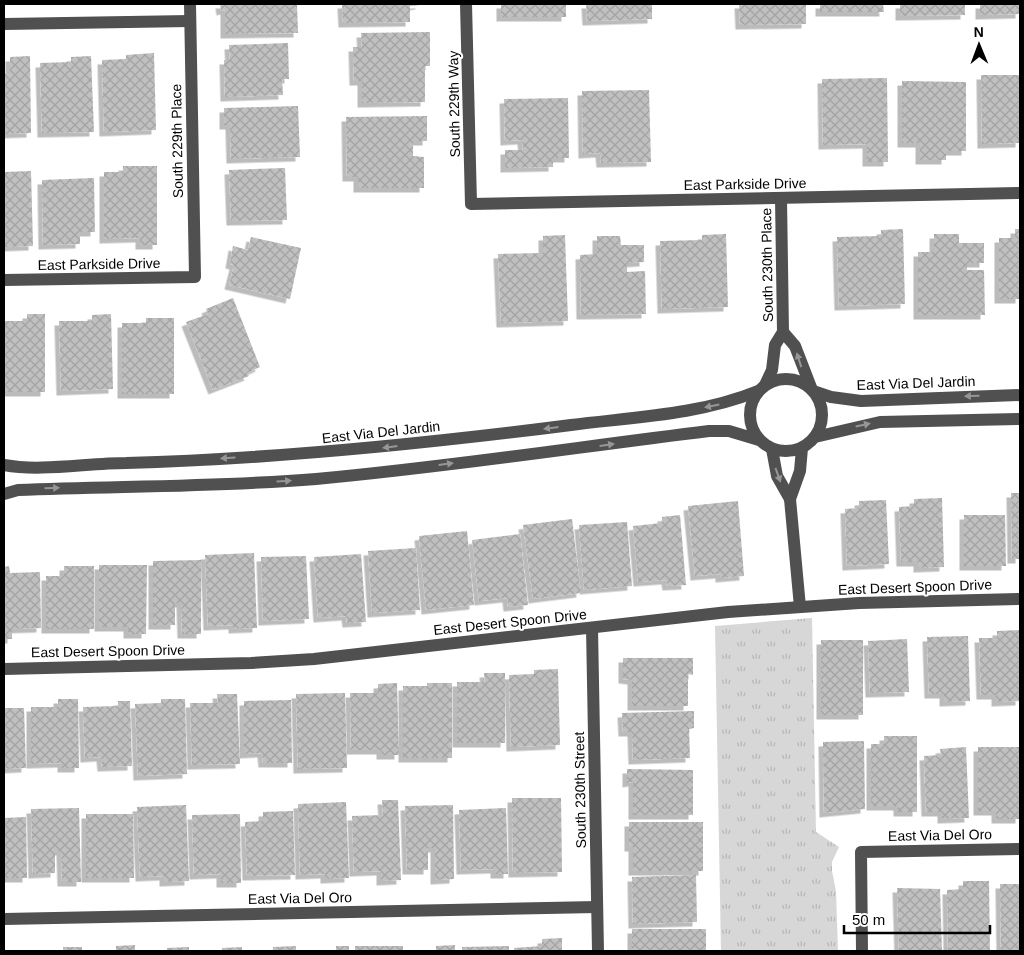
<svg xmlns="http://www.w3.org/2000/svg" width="1024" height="955" font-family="Helvetica,sans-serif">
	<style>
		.park { fill: url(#park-tufts) }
		.building { fill: url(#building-cross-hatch); filter: url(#shadow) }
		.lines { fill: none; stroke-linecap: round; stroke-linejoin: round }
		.minor { stroke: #505050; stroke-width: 12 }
		.oneway { fill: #969696 }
		.labels { text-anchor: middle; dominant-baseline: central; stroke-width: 4; stroke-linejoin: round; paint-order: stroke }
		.street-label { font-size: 14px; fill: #000; stroke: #fff }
	</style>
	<defs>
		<pattern id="park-tufts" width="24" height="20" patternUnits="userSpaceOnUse" patternTransform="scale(1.25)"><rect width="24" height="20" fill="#d7d7d7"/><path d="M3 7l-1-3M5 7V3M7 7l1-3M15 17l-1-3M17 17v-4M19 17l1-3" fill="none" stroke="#b7b7b7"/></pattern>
		<pattern id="building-cross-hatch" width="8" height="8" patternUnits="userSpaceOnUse" patternTransform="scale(1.25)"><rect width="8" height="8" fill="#c0c0c0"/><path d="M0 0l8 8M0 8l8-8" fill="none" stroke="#a3a3a3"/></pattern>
		<filter id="shadow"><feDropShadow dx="-4.5" dy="4.5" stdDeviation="0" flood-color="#0004"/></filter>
	</defs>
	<rect width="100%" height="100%" fill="#fff"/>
	<polygon class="park" points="812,618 816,832 839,847 832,862 832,871 836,891 838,951 721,951 715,626"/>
	<g class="building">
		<polygon points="220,4 297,4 298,33 225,34 225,10 221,11"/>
		<polygon points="342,4 420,4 420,5 410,6 410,22 343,23"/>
		<rect x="501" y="4" width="65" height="13"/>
		<polygon points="586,4 652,4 652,19 587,21"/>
		<polygon points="739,4 806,4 806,24 740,25"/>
		<polygon points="820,4 883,4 884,12 820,12"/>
		<polygon points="900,4 965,4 965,15 900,16"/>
		<polygon points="980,4 1020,4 1020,14 980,15"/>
		<polygon points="430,32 430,66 425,66 425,102 362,103 362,81 354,81 353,47 362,47 361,33"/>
		<polygon points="288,43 289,79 282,79 283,95 225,97 224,60 230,60 229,45"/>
		<polygon points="154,53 156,130 104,132 102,60 126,59 126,55"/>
		<polygon points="30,56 31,133 4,134 4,74 10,74 10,57"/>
		<polygon points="91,56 94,132 42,133 40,63 71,62 71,57"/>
		<polygon points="981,75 1020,75 1020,143 982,144"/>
		<polygon points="887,78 888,162 867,162 867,144 823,145 822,79"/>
		<polygon points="902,81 966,82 966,151 946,151 946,160 920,160 920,143 902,143"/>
		<polygon points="649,90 651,162 601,163 600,153 583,154 582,91"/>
		<polygon points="568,98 569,158 553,158 553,167 505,168 505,150 523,150 522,140 505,141 504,99"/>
		<polygon points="298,106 300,157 231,159 230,125 224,125 224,108"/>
		<polygon points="427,116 427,141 413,141 413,156 424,157 424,188 358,188 358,177 347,177 346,117"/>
		<polygon points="123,166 157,166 157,245 140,245 140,238 104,239 104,172 123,172"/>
		<polygon points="285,168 287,220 231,221 229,170"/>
		<polygon points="31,171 33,246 5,247 4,172"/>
		<polygon points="94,178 95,232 80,232 80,244 43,245 42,180"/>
		<polygon points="903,229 905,304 839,306 837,237 881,236 881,230"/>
		<polygon points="1015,229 1020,229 1020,299 999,299 999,238 1015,238"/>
		<polygon points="726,234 728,307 662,309 660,241 702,240 702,235"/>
		<polygon points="934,234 959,234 959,243 984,243 984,263 967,263 967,270 984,270 985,315 918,315 918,252 934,252"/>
		<polygon points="565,235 568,321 501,323 498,254 543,253 543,236"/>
		<polygon points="597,236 620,236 621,245 644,245 644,262 627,263 627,272 645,271 646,314 581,315 580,255 597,254"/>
		<polygon points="251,237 301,248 290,299 229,285 234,265 230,264 233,246 248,250"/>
		<polygon points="233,298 260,367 247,373 249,376 213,390 186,322 208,314 206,309"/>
		<polygon points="27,314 45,314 45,392 4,392 4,321 27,321"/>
		<polygon points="111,314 113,389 61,391 59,321 92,321 92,315"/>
		<polygon points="146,318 174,318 174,394 122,394 122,323 146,323"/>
		<polygon points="1011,493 1020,493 1020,559 1012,559"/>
		<polygon points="942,498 944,567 918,568 918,562 901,562 899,507 914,506 914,499"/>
		<polygon points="886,500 889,564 847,566 845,509 859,508 859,501"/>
		<polygon points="738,501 744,576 720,578 720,574 695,576 688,506"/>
		<polygon points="680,515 686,585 667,586 666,580 638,582 633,526 662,523 662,517"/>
		<polygon points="964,515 1005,515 1006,566 964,566"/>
		<polygon points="572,519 581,593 533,599 523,525"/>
		<polygon points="627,522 632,586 584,590 579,525"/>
		<polygon points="467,531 474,605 426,610 419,536"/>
		<polygon points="520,534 528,605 508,607 507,598 479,601 472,540"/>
		<polygon points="416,548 420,610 372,613 368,551"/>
		<polygon points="254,553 257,628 233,629 233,625 208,626 205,555"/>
		<polygon points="361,554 366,622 347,623 346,616 318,618 314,557"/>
		<polygon points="306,556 309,619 263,621 261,557"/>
		<polygon points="201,560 201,634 182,634 181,603 175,603 175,625 153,625 153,561"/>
		<polygon points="99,565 147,565 146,634 128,634 128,627 99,627"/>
		<polygon points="9,566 10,573 40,572 41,628 12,629 12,639 4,639 4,567"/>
		<polygon points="64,566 94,566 94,629 46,629 46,576 64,576"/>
		<polygon points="1020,630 1020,701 996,702 996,695 981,695 979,638 997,638 997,631"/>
		<polygon points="968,636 970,701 944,702 944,694 929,694 927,637"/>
		<polygon points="907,639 909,692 870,693 868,641"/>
		<rect x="821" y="640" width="42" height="75"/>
		<polygon points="623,658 693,658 693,675 688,674 688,706 632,706 632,680 623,679"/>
		<polygon points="558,669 560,745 511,747 509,675 534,674 534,670"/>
		<polygon points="484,673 505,673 505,743 457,743 457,682 485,682"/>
		<polygon points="397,683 399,755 381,755 381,750 351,750 350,693 378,693 378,684"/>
		<polygon points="427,683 452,683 452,758 403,758 403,686 427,686"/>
		<polygon points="345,693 347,768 298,769 296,694"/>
		<polygon points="217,694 237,694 240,764 192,765 190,703 218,703"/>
		<polygon points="58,699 78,699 79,768 62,768 62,763 31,764 31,707 58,707"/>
		<polygon points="161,699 185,699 187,774 138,776 135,704 161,703"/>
		<polygon points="291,700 292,763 263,763 262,753 244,754 244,701"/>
		<polygon points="118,701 130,701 132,766 102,767 101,757 85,758 83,707 118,706"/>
		<polygon points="4,708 24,708 26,768 4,769"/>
		<polygon points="694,711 694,728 689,729 690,758 633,760 632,732 623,732 622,713"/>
		<polygon points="884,736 917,736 917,812 898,812 898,806 871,806 871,744 884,744"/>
		<polygon points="864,741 865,809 824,813 823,742"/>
		<polygon points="966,747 969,818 942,819 942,812 926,812 924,756 941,755 940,749"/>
		<polygon points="978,747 1020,747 1020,819 996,819 996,811 978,811"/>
		<polygon points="627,769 693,770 693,815 633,815 633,782 627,783"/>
		<polygon points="512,798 561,798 562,872 513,873"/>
		<polygon points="382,800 398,800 401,880 381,881 381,871 354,872 352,816 383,815"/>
		<polygon points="346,802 349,878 325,879 325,874 300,875 298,804"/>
		<polygon points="186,805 189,881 164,882 164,876 140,877 137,807"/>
		<polygon points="453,805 454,879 435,880 435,848 428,848 428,870 407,870 405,806"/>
		<polygon points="79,808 81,882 62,882 61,851 55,851 55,873 33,874 31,809"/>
		<polygon points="506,808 508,874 495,874 495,869 461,870 459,810"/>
		<polygon points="293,811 295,875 247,876 245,822 263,821 263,812"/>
		<polygon points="86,814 133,814 134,878 86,878"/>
		<polygon points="240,814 241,883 221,883 221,874 194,875 192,815"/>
		<polygon points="26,817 27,878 4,878 4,818"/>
		<polygon points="629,822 703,822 703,871 633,871 633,847 629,847"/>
		<polygon points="696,875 697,922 633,924 632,877"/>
		<polygon points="963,881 989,881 990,951 948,950 947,890 963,889"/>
		<polygon points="1000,884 1020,884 1020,951 1001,950"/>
		<polygon points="897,888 940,889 942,951 899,951"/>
		<rect x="632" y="929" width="74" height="22"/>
		<polygon points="562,938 562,951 514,951 514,948 542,946 542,939"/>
		<polygon points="135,945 135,951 116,951 116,946"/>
		<polygon points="455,945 455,951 436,951 436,946"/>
		<polygon points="296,946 296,951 273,951 273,947"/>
		<rect x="336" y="946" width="13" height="5"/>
		<rect x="355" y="946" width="48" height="5"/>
		<polygon points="509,946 509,951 462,951 462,947"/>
		<rect x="63" y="947" width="19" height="4"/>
		<polygon points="189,947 189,951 167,951 167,948"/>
		<polygon points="242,947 242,951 222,951 222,948"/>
	</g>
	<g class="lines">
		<g class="minor">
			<polyline points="466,4 471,204 1020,193"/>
			<polyline points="4,24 190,21"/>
			<polyline points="4,280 195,277 190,4"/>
			<polyline points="783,332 795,346 812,390"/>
			<circle cx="786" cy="415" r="36"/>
			<polyline points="765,385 772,370 775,345 783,332 781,198"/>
			<polyline points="813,391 831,397 861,401 1020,395"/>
			<polyline points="815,437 880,422 1020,419"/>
			<polyline points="772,449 777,476 790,499"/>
			<path d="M4,465C41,472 87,463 126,463C275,459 423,444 571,425C634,417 699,415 758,391"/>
			<path d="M4,494L18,490C117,486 217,487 316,479C448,467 578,447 709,431H729L759,440"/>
			<polyline points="800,607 790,499 800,471 802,448"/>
			<polyline points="592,628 598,951"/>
			<polyline points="4,669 251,663 314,659 728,612 859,603 1020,599"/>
			<polyline points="4,919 597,907"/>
			<polyline points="862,951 861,852 1020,849"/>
		</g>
	</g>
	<defs><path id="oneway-solid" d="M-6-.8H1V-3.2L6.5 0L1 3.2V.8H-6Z" transform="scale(1.25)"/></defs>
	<g class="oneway">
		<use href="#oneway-solid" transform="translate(799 360) rotate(-108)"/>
		<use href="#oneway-solid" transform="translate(972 396) rotate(179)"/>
		<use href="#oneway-solid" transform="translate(712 406) rotate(169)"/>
		<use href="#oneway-solid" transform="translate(863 425) rotate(-12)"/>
		<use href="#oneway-solid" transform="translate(551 428) rotate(173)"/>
		<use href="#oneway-solid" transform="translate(607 445) rotate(-8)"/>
		<use href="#oneway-solid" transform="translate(390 447) rotate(173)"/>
		<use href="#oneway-solid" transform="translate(228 458) rotate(177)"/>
		<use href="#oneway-solid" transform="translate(446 464) rotate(-7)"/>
		<use href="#oneway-solid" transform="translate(778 475) rotate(70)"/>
		<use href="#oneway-solid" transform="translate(284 481) rotate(-4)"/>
		<use href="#oneway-solid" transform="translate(52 488) rotate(-2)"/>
	</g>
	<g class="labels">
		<g class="street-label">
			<text transform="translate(454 104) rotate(-91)">South 229th Way</text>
			<text transform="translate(177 141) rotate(-91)">South 229th Place</text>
			<text transform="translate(745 184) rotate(-1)">East Parkside Drive</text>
			<text transform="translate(99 264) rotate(-1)">East Parkside Drive</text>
			<text transform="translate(767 265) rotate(-91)">South 230th Place</text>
			<text transform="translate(916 383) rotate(-2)">East Via Del Jardin</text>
			<text transform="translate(381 432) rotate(-6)">East Via Del Jardin</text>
			<text transform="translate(915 587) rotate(-2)">East Desert Spoon Drive</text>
			<text transform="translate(510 622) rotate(-6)">East Desert Spoon Drive</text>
			<text transform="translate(108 651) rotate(-1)">East Desert Spoon Drive</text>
			<text transform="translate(580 790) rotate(-91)">South 230th Street</text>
			<text transform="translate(940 835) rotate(-1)">East Via Del Oro</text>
			<text transform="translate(300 898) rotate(-1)">East Via Del Oro</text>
		</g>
	</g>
	<rect width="1024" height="955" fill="none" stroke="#000000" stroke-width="10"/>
	<g transform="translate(979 45) rotate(359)" stroke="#ffffff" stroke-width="4" paint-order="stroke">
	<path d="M0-4L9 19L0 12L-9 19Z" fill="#000000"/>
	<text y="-8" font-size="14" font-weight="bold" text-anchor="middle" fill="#000000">N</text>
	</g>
	<path d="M844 925v8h146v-8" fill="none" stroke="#000000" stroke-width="2.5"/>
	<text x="852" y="925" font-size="15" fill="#000000" stroke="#ffffff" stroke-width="4" paint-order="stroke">50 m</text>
</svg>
